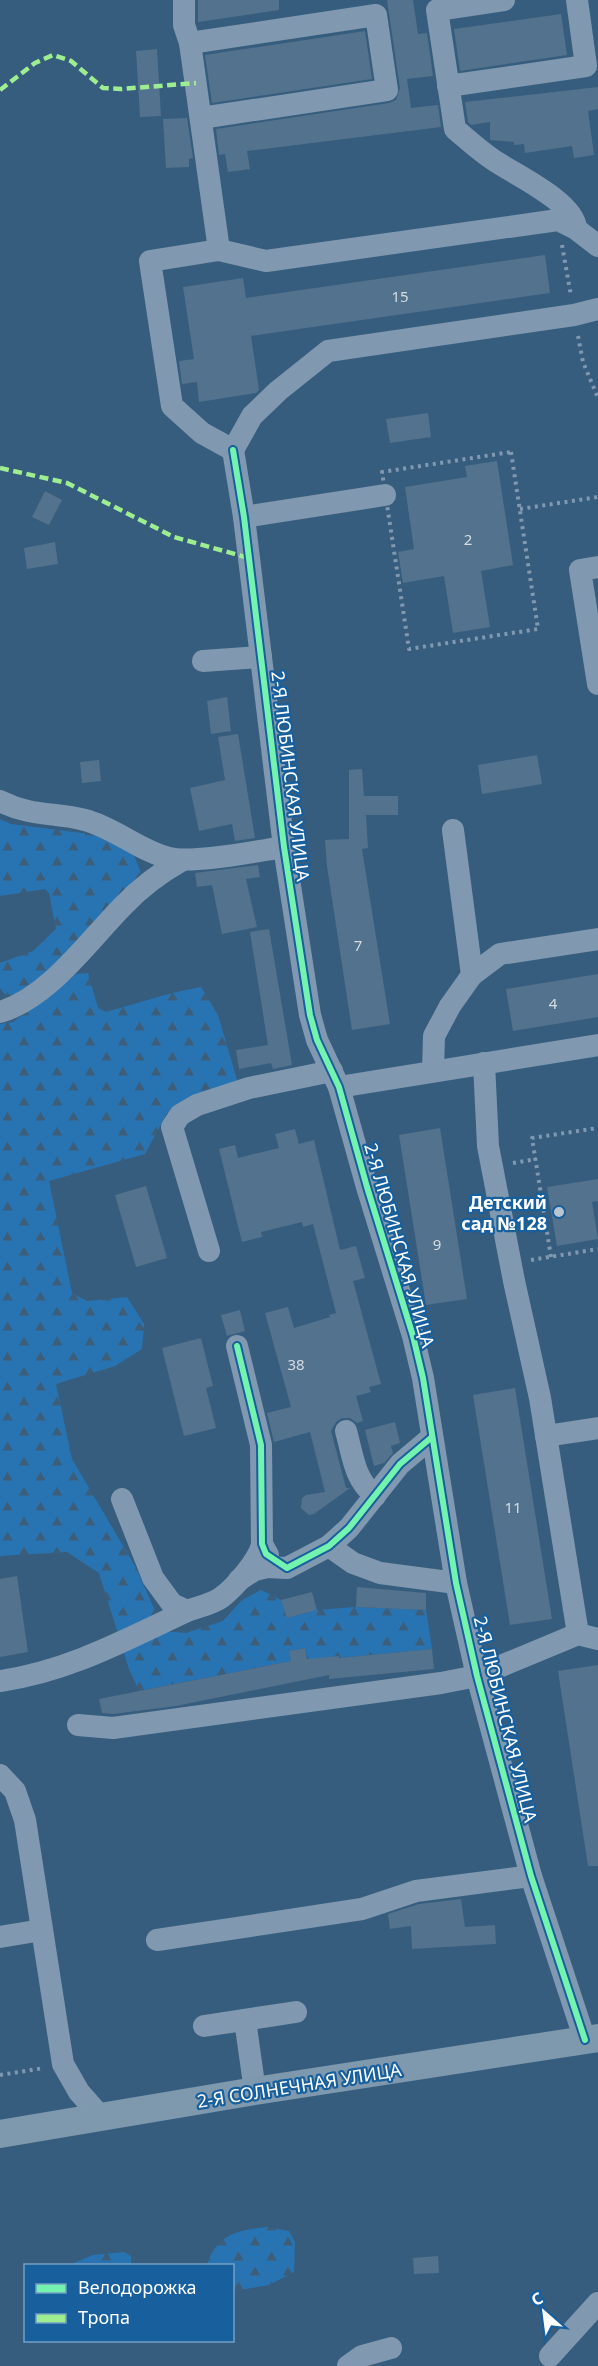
<svg xmlns="http://www.w3.org/2000/svg" width="598" height="2366" font-family="'Noto Sans',sans-serif">
	<style>
		.forest { fill: url(#forest-firs) }
		.building { fill: #53728d }
		.lines { fill: none; stroke-linecap: round; stroke-linejoin: round }
		.path { stroke: #8199b0; stroke-width: 4; stroke-dasharray: 3 4.5; stroke-linecap: butt }
		.minor { stroke: #8199b0; stroke-width: 22 }
		.major { stroke: #7e98ae; stroke-width: 28 }
		.quiet { stroke: #9fed91; stroke-width: 4.5; stroke-dasharray: 9 4.5; stroke-linecap: butt }
		.cycleway-casing { stroke: #175f9d; stroke-width: 10 }
		.cycleway { stroke: #73f3ae; stroke-width: 6 }
		.poi-dot { fill: #b9c6d2; stroke: #175f9d; stroke-width: 2 }
		.labels { text-anchor: middle; dominant-baseline: central; stroke-width: 4.5; stroke-linejoin: round; paint-order: stroke }
		.number-label { font-size: 15px; fill: #d4dce2 }
		.street-label { font-size: 18px; fill: #fff; stroke: #175f9d }
		.poi-label { font-size: 18px; font-weight: bold; fill: #fff; stroke: #175f9d; text-anchor: end }
	</style>
	<defs>
		<pattern id="forest-firs" width="22" height="20" patternUnits="userSpaceOnUse" patternTransform="scale(1.5)"><rect width="22" height="20" fill="#2874b2"/><path d="M5 1l3.5 6h-7zM16 11l3.5 6h-7z" fill="#3c5e7a"/></pattern>
	</defs>
	<rect width="100%" height="100%" fill="#365d7e"/>
	<g class="forest">
		<polygon points="0,819 11,824 105,836 133,853 141,873 69,953 22,993 6,996 0,988 0,963 33,951 56,929 49,893 45,889 0,896"/>
		<polygon points="88,973 98,1008 106,1012 172,993 201,987 218,1015 237,1080 218,1093 167,1113 145,1154 49,1181 72,1293 87,1301 127,1297 144,1324 142,1349 115,1366 56,1384 72,1459 136,1568 164,1631 186,1633 223,1621 242,1600 261,1590 281,1600 287,1618 317,1610 356,1607 426,1610 432,1649 339,1658 339,1656 308,1663 305,1648 289,1651 291,1661 139,1691 129,1669 99,1573 67,1552 0,1556 0,1024 13,1022 76,974"/>
		<path d="M267,2227L289,2231L295,2242L294,2272L269,2285L233,2291L232,2266L207,2265C217,2234 238,2230 267,2227Z"/>
		<polygon points="124,2252 131,2256 131,2265 69,2265 93,2255"/>
	</g>
	<g class="building">
		<polygon points="198,0 279,0 279,10 198,22"/>
		<polygon points="387,0 413,0 418,34 427,33 433,76 407,79 411,108 438,105 441,127 247,151 250,169 228,172 225,154 219,155 216,129 389,103 396,100 400,88"/>
		<polygon points="561,14 567,55 460,71 454,29"/>
		<polygon points="365,31 372,79 212,103 205,55"/>
		<polygon points="157,49 161,116 140,117 136,51"/>
		<polygon points="598,87 598,109 588,111 594,155 574,158 572,146 525,153 524,144 514,145 514,142 490,140 490,122 471,125 468,122 465,102"/>
		<polygon points="187,118 193,158 189,159 189,167 166,168 163,119"/>
		<polygon points="545,255 550,293 251,336 259,390 256,393 199,402 197,382 182,384 179,361 194,359 183,287 243,278 246,298"/>
		<polygon points="428,413 431,437 390,443 386,419"/>
		<polygon points="497,461 513,565 481,571 490,627 453,633 444,576 403,583 398,552 414,549 405,487 467,477 465,466"/>
		<polygon points="45,491 62,500 49,525 32,517"/>
		<polygon points="55,542 58,564 27,569 24,548"/>
		<polygon points="227,697 231,731 211,734 207,701"/>
		<polygon points="238,734 255,838 235,841 232,824 199,831 190,788 225,780 218,737"/>
		<polygon points="537,755 542,784 482,794 478,765"/>
		<polygon points="99,760 101,781 82,783 80,762"/>
		<polygon points="362,769 364,796 398,796 398,815 366,815 368,848 362,849 390,1024 352,1030 327,866 325,840 349,839 349,770"/>
		<polygon points="258,865 260,877 246,879 257,927 222,934 212,885 197,887 195,873"/>
		<polygon points="269,929 292,1065 273,1069 271,1063 239,1069 236,1050 268,1045 250,932"/>
		<polygon points="598,974 598,1017 513,1031 506,989"/>
		<polygon points="440,1128 467,1299 426,1305 399,1135"/>
		<polygon points="295,1129 299,1144 314,1140 340,1250 356,1246 365,1278 353,1281 381,1384 369,1387 371,1392 356,1396 363,1421 357,1423 350,1418 342,1418 336,1422 331,1431 346,1488 350,1488 314,1514 309,1515 301,1508 302,1498 306,1495 325,1492 310,1432 274,1442 267,1413 291,1407 265,1313 288,1307 294,1328 330,1317 329,1315 336,1313 313,1224 303,1227 302,1222 261,1232 262,1237 242,1242 219,1149 235,1145 238,1158 279,1148 275,1134"/>
		<polygon points="598,1179 598,1201 592,1202 598,1239 557,1246 547,1187"/>
		<polygon points="146,1186 167,1258 136,1267 115,1195"/>
		<polygon points="240,1310 245,1331 227,1336 221,1315"/>
		<polygon points="201,1338 213,1386 206,1388 216,1428 184,1436 162,1348"/>
		<polygon points="515,1388 552,1619 510,1625 473,1395"/>
		<polygon points="395,1422 400,1443 391,1446 393,1453 384,1463 374,1466 365,1430"/>
		<polygon points="17,1576 28,1652 0,1657 0,1579"/>
		<polygon points="357,1587 426,1593 426,1610 356,1607"/>
		<polygon points="312,1592 317,1610 287,1618 281,1600"/>
		<polygon points="305,1648 307,1659 339,1656 339,1658 432,1649 434,1669 329,1679 329,1675 176,1706 113,1714 102,1713 99,1699 291,1661 289,1651"/>
		<polygon points="598,1665 598,1866 588,1866 558,1671"/>
		<polygon points="461,1899 465,1927 495,1925 496,1944 412,1949 411,1926 390,1929 388,1914 419,1904"/>
		<polygon points="438,2256 439,2273 414,2274 413,2258"/>
	</g>
	<g class="lines">
		<g class="path">
			<polyline points="562,245 571,296"/>
			<polyline points="578,336 583,362 598,398"/>
			<polygon points="511,452 538,629 409,649 382,472"/>
			<polyline points="520,509 598,497"/>
			<polyline points="513,1163 536,1159"/>
			<polyline points="551,1257 532,1138 598,1128"/>
			<polyline points="531,1260 598,1249"/>
			<polyline points="0,2075 44,2068"/>
		</g>
		<g class="minor">
			<polyline points="184,0 184,25 190,43 219,250 150,261 172,406 202,433 233,450"/>
			<path d="M504,0L437,10L455,129C468,140 481,152 495,161C516,175 574,202 576,228"/>
			<polyline points="190,43 376,15 387,90 201,118"/>
			<polyline points="448,86 586,66 577,0"/>
			<polyline points="219,250 266,261 558,220 576,229 598,246"/>
			<polyline points="233,450 244,517 284,847 310,1015 317,1040 339,1087 367,1187 413,1336 423,1378 456,1583 477,1676 531,1876 585,2040"/>
			<polyline points="233,450 252,416 278,391 328,351 574,315 598,309"/>
			<polyline points="244,517 385,495"/>
			<polyline points="598,567 580,570 598,684"/>
			<polyline points="203,661 261,657"/>
			<path d="M0,801C32,817 54,812 85,820C115,828 140,851 169,858C193,864 257,851 284,847"/>
			<polyline points="453,830 472,975"/>
			<path d="M0,1012C49,998 89,940 124,905C141,887 160,873 181,861"/>
			<polyline points="484,1063 488,1146 514,1281 540,1398 578,1634"/>
			<polyline points="433,1071 434,1036 450,1006 472,975 500,954 598,939"/>
			<polyline points="339,1087 598,1045"/>
			<polyline points="209,1251 172,1127 180,1115 197,1105 249,1088 332,1071"/>
			<polyline points="237,1346 261,1445 262,1544 268,1555"/>
			<path d="M346,1431C353,1456 354,1479 375,1496"/>
			<polyline points="546,1436 598,1428"/>
			<path d="M122,1499L153,1578L172,1604L187,1611C198,1607 213,1604 222,1597C235,1587 259,1560 262,1544"/>
			<polyline points="329,1546 353,1563 380,1573 456,1583"/>
			<polyline points="239,1580 255,1570 267,1567 287,1568 329,1546 349,1528 400,1464 432,1437"/>
			<path d="M0,1681C69,1671 125,1640 187,1611"/>
			<polyline points="78,1725 113,1728 441,1683 477,1676 578,1634 598,1639"/>
			<polyline points="0,1775 15,1791 25,1820 63,2064 79,2092 102,2118"/>
			<polyline points="0,1937 42,1930"/>
			<polyline points="157,1940 362,1909 416,1891 531,1876"/>
			<polyline points="245,2020 255,2091"/>
			<polyline points="204,2026 296,2012"/>
			<polyline points="550,2356 598,2303"/>
			<polyline points="348,2366 362,2356 391,2348"/>
		</g>
		<polyline class="major" points="0,2134 255,2091 598,2038"/>
		<g class="quiet">
			<polyline points="0,90 35,63 53,55 71,61 103,88 121,89 196,83"/>
			<polyline points="0,468 67,483 174,537 249,558"/>
		</g>
		<g class="cycleway-casing">
			<g id="cycleway">
				<polyline points="233,450 244,517 284,847 310,1015 317,1040 339,1087 367,1187 413,1336 423,1378 456,1583 477,1676 531,1876 585,2040"/>
				<polyline points="237,1346 261,1445 262,1544 266,1554 287,1568 329,1546 349,1528 400,1464 432,1437"/>
			</g>
		</g>
		<use href="#cycleway" class="cycleway"/>
	</g>
	<circle class="poi-dot" cx="559" cy="1212" r="6"/>
	<g class="labels">
		<g class="number-label">
			<text x="400" y="296">15</text>
			<text x="468" y="539">2</text>
			<text x="358" y="945">7</text>
			<text x="553" y="1003">4</text>
			<text x="437" y="1244">9</text>
			<text x="296" y="1364">38</text>
			<text x="513" y="1507">11</text>
		</g>
		<g class="street-label">
			<text transform="translate(291 776) rotate(83)">2-Я ЛЮБИНСКАЯ УЛИЦА</text>
			<text transform="translate(400 1245) rotate(74)">2-Я ЛЮБИНСКАЯ УЛИЦА</text>
			<text transform="translate(506 1719) rotate(76)">2-Я ЛЮБИНСКАЯ УЛИЦА</text>
			<text transform="translate(299 2085) rotate(-9)">2-Я СОЛНЕЧНАЯ УЛИЦА</text>
		</g>
		<g class="poi-label">
			<text x="547" y="1202">Детский<tspan x="547" dy="21">сад №128</tspan></text>
		</g>
	</g>
	<rect x="24" y="2264" width="210" height="78" fill="#175f9d" stroke="#749fc4" stroke-width="1.5"/>
	<rect x="36" y="2284" width="30" height="9" fill="#73f3ae" stroke="#749fc4" stroke-width="1.5"/>
	<text x="78" y="2294" font-size="18" fill="#ffffff">Велодорожка</text>
	<rect x="36" y="2314" width="30" height="9" fill="#9fed91" stroke="#749fc4" stroke-width="1.5"/>
	<text x="78" y="2324" font-size="18" fill="#ffffff">Тропа</text>
	<g transform="translate(544 2312) rotate(332)" stroke="#175f9d" stroke-width="4.5" paint-order="stroke">
	<path d="M0-4.5L10 22L0 15L-10 22Z" fill="#ffffff"/>
	<text y="-9" font-size="16" font-weight="bold" text-anchor="middle" fill="#ffffff">С</text>
	</g>
</svg>
